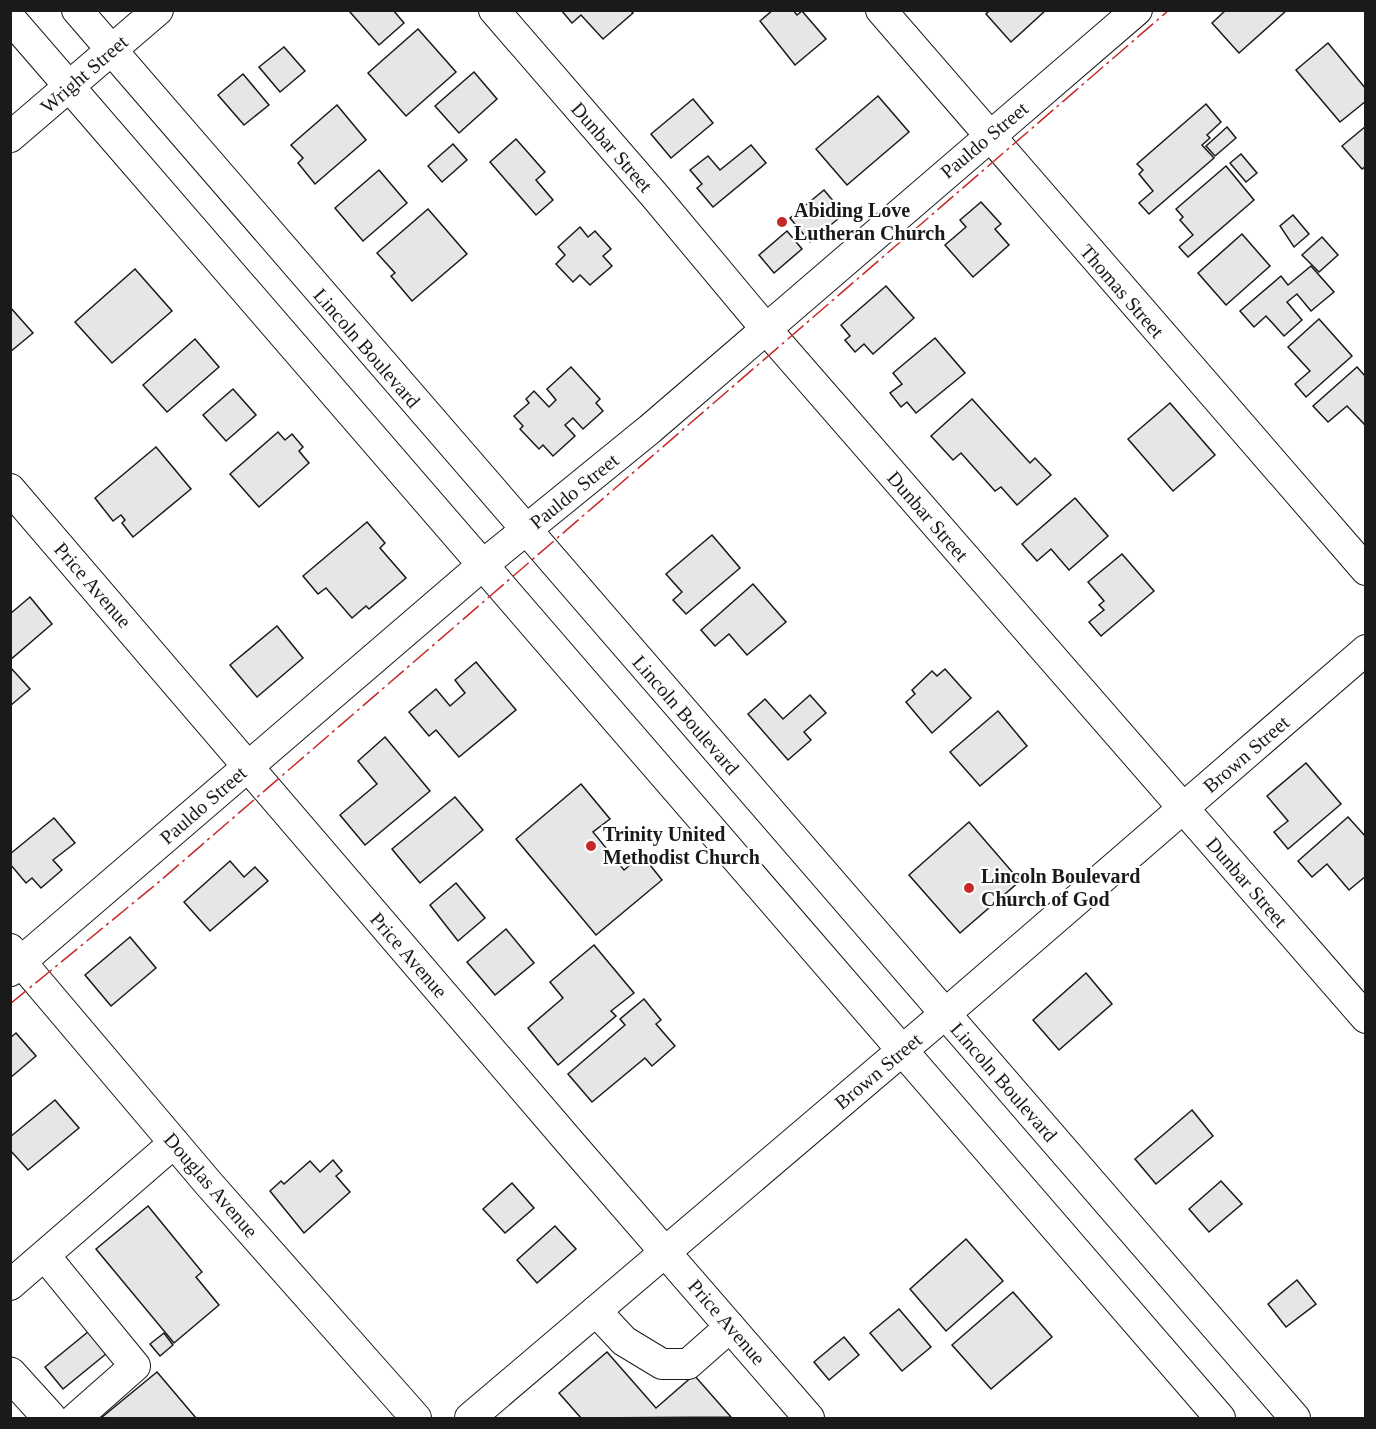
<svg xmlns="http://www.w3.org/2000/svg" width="1376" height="1429" font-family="Georgia,serif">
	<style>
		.building { fill: #e6e6e6; stroke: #1a1a1a; stroke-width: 1.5 }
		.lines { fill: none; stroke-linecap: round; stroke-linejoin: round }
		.minor-casing { stroke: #1a1a1a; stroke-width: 32 }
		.major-casing { stroke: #1a1a1a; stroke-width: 35 }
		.minor { stroke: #fff; stroke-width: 30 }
		.major { stroke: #fff; stroke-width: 33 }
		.power { stroke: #c62828; stroke-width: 1.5; stroke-dasharray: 21 4.5 3 4.5; stroke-linecap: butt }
		.poi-dot { fill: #c62828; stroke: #fff; stroke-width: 2 }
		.labels { text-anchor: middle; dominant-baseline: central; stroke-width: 4.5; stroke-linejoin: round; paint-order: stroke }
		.street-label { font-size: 20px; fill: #1a1a1a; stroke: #fff }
		.poi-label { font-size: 20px; font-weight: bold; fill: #1a1a1a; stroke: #fff; text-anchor: start }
	</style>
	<rect width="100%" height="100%" fill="#fff"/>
	<g class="building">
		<polygon points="352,10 393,10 404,23 379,45 350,12"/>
		<polygon points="561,10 630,10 633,13 603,39 581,15 572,23"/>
		<polygon points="773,10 793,10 797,15 802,11 826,39 795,65 760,21"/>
		<polygon points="990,10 1046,10 1011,42 986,14"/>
		<polygon points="1226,10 1287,10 1239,53 1212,23"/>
		<polygon points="418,29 456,72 406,116 368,73"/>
		<polygon points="1328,43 1366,89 1366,101 1340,122 1296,70"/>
		<polygon points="284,47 305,71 280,92 259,67"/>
		<polygon points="474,72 497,99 459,133 435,106"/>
		<polygon points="243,74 269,105 244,125 218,95"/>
		<polygon points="878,96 909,132 847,185 816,149"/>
		<polygon points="693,99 713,123 671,158 651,134"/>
		<polygon points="1206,104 1221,122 1207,135 1210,138 1202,145 1214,158 1149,214 1139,203 1153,191 1139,174 1143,170 1137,164"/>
		<polygon points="337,105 366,140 315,184 298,163 303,158 291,145"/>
		<polygon points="1366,126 1366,166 1362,169 1342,146"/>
		<polygon points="1227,127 1236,138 1215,156 1206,146"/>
		<polygon points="516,139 545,172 536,180 553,200 536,215 490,162"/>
		<polygon points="453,144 467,160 442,182 428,166"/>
		<polygon points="751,145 766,163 713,207 697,188 702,184 690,170 708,156 720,170"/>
		<polygon points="1241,154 1257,173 1246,182 1230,163"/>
		<polygon points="1226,166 1254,200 1188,257 1179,247 1193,235 1180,220 1183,217 1176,209"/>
		<polygon points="379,170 407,203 363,241 335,208"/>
		<polygon points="824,190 844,214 810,242 790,218"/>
		<polygon points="981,202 1001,224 995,229 1009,245 973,277 945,245 966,227 960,220"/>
		<polygon points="428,209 467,254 412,301 391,276 395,273 377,253"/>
		<polygon points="1293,215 1309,234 1294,247 1280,226"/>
		<polygon points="580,227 588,237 595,231 611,249 603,256 612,266 590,285 580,275 573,282 556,264 565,255 558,247"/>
		<polygon points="787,231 802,249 774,273 759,255"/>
		<polygon points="1242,234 1270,266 1226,305 1198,273"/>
		<polygon points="1322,237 1338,255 1319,272 1302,255"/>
		<polygon points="1311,266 1334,292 1311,311 1297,294 1287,302 1302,320 1284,336 1266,316 1254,327 1240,311 1281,276 1288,285"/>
		<polygon points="135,269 172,311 112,363 75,322"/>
		<polygon points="886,286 914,318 873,354 864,344 855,352 845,340 850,336 841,325"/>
		<polygon points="10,307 33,333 10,352"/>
		<polygon points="1319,319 1352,356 1306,397 1295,384 1310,371 1288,347"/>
		<polygon points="935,338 965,373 916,413 907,402 901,407 890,393 902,384 893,373"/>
		<polygon points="195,339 219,367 167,412 143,385"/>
		<polygon points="571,367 600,399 596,403 603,411 583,429 573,418 565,425 575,436 553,456 543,445 539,449 520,429 523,426 514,416 529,403 526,399 534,391 549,407 556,400 547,389"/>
		<polygon points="1357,367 1366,377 1366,426 1347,406 1328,422 1313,406"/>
		<polygon points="233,389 256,415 226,441 203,415"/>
		<polygon points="972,399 1030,463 1035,458 1051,475 1017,505 1001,487 995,491 961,453 953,460 931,436"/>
		<polygon points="1170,403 1215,455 1173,491 1128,439"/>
		<polygon points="278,432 285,440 292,434 303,447 299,451 309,463 259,507 230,474"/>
		<polygon points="156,447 191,489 133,537 122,523 125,520 121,515 113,521 95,498"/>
		<polygon points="1075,498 1108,536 1069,570 1051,549 1037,561 1022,544"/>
		<polygon points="367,522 385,543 380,548 406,578 369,609 366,606 352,618 326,588 318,594 303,576"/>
		<polygon points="712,535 740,568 686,614 673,600 682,592 666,574"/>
		<polygon points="1122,554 1154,591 1101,636 1089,622 1104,610 1099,605 1104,601 1088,582"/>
		<polygon points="753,584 786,622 747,655 729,634 715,646 701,630"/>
		<polygon points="30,597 52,624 10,660 10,614"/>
		<polygon points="277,626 303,658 257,697 230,665"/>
		<polygon points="476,662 516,710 459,757 436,730 429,736 409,712 436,689 450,706 465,693 455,680"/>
		<polygon points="10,667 30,689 10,706"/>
		<polygon points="945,669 971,698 932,733 906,702 915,694 912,690 932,671 937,676"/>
		<polygon points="810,695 826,713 804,732 811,740 788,760 748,714 765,699 783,719"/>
		<polygon points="998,711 1027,746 980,786 950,752"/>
		<polygon points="385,737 430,791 365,845 340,815 377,784 358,761"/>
		<polygon points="1306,763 1341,804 1288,849 1274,832 1288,821 1267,796"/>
		<polygon points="581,784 610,819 593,832 624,870 642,855 662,880 596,935 516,839"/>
		<polygon points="455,797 483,830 420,883 392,849"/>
		<polygon points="1348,817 1366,837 1366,876 1349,890 1327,864 1312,877 1298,861"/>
		<polygon points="54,818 75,843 53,860 62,870 41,888 32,878 26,883 10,864 10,854"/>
		<polygon points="969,822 1020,881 960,933 909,875"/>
		<polygon points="230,861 244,877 255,867 268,881 210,931 184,902"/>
		<polygon points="456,883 485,918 458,941 430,905"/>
		<polygon points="506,929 534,963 495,995 467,962"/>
		<polygon points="130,937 156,968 111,1006 85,975"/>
		<polygon points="594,945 634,993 611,1011 616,1016 558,1065 528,1028 563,998 550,982"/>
		<polygon points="1086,973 1112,1004 1059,1050 1033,1020"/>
		<polygon points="644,999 661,1020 656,1024 675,1046 652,1066 645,1058 592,1102 568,1074 625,1025 620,1019"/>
		<polygon points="16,1033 36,1056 10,1078 10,1038"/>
		<polygon points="55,1100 79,1128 28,1170 10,1150 10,1137"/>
		<polygon points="1192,1110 1213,1136 1156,1184 1135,1159"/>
		<polygon points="333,1160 342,1171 336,1176 350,1192 304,1233 270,1191 281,1181 284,1184 310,1161 320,1172"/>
		<polygon points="1221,1181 1242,1204 1209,1232 1189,1209"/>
		<polygon points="512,1183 534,1208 505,1233 483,1209"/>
		<polygon points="148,1206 202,1272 196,1277 219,1305 174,1343 96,1249"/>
		<polygon points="555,1226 576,1249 537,1283 517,1260"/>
		<polygon points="966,1239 1003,1281 946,1331 910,1289"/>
		<polygon points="1297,1280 1316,1304 1286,1327 1268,1304"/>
		<polygon points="1013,1292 1052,1337 991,1389 952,1345"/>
		<polygon points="899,1309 931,1347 902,1371 870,1333"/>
		<polygon points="94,1327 112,1349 63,1389 45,1367"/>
		<polygon points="164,1333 173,1345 160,1356 150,1344"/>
		<polygon points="844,1337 859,1355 829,1380 814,1362"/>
		<polygon points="607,1352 656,1408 694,1375 731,1417 581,1418 559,1393"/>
		<polygon points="157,1372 196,1418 101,1418"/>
	</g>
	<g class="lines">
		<g class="minor-casing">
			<g id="minor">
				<polyline points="77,10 1295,1418"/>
				<polyline points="494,10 655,196 766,329 1366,1018"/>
				<polyline points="881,10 1366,570"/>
				<polyline points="10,18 1220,1418"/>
				<polyline points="10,137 158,10"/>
				<polyline points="10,489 573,1146 809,1418"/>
				<polyline points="10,949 209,1184 416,1418"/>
				<polyline points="10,971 484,564 650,429 1137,10"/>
				<polyline points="45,1256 135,1366 76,1418"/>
				<polyline points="10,1285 174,1143"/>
				<polyline points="596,1311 624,1341 662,1364 688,1364 730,1327"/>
				<polyline points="470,1418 945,1014 1366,650"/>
			</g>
		</g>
		<g class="major-casing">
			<polyline id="major" points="10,1374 50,1418"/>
		</g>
		<use href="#minor" class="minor"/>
		<use href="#major" class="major"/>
		<polyline class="power" points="10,1004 160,881 1169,10"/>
	</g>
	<g class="poi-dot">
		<circle cx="782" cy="222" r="6"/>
		<circle cx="591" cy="846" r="6"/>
		<circle cx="969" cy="888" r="6"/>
	</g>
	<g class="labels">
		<g class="street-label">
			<text transform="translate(84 74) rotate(-41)">Wright Street</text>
			<text transform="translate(984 140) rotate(-40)">Pauldo Street</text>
			<text transform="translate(612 147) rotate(49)">Dunbar Street</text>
			<text transform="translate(1122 291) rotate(49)">Thomas Street</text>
			<text transform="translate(367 348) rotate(49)">Lincoln Boulevard</text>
			<text transform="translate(574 491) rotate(-39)">Pauldo Street</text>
			<text transform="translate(928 516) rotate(49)">Dunbar Street</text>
			<text transform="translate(93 585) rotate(49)">Price Avenue</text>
			<text transform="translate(686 715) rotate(49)">Lincoln Boulevard</text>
			<text transform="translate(1246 754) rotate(-41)">Brown Street</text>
			<text transform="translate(203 805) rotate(-41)">Pauldo Street</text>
			<text transform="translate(1247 882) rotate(49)">Dunbar Street</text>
			<text transform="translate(409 955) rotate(49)">Price Avenue</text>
			<text transform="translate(878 1071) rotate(-40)">Brown Street</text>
			<text transform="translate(1004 1082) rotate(49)">Lincoln Boulevard</text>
			<text transform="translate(211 1185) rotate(49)">Douglas Avenue</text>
			<text transform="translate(727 1322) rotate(49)">Price Avenue</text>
		</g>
		<g class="poi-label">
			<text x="794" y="210">Abiding Love<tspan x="794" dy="23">Lutheran Church</tspan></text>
			<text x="603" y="834">Trinity United<tspan x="603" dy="23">Methodist Church</tspan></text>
			<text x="981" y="876">Lincoln Boulevard<tspan x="981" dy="23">Church of God</tspan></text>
		</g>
	</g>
	<rect width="1376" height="1429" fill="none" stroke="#1a1a1a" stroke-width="24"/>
</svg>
